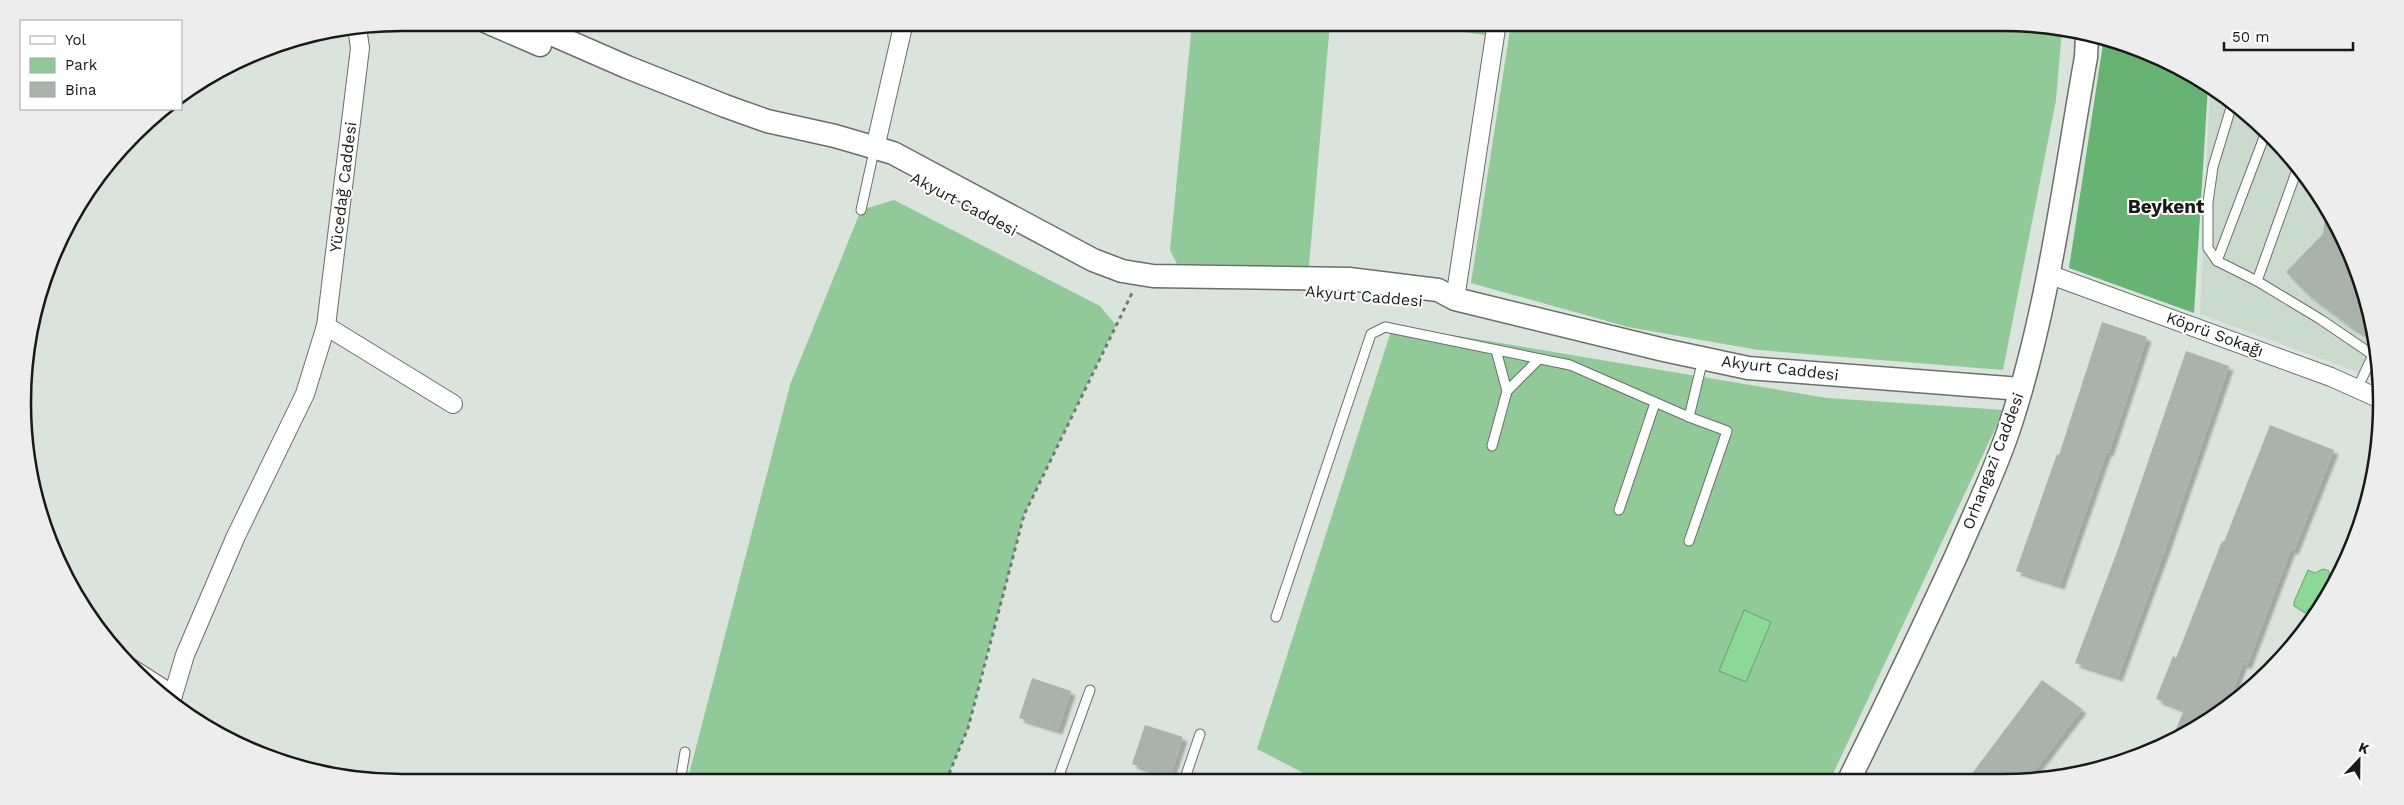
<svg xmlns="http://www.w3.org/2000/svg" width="2404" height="805" font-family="'Work Sans',sans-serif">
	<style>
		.built { fill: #cadacc }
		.green { fill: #91c999 }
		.forest { fill: #67b374 }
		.water { fill: #8bd897; stroke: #689f71 }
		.building { fill: #aab3ab; filter: url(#shadow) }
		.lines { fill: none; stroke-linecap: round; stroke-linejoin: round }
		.service-casing { stroke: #687069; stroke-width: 11 }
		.minor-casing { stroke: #687069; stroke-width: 20 }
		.tertiary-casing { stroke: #687069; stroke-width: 25 }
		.path { stroke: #727872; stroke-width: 3; stroke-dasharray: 4 4; stroke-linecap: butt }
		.service { stroke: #fff; stroke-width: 9 }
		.minor { stroke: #fff; stroke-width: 18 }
		.tertiary { stroke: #fff; stroke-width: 22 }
		.labels { text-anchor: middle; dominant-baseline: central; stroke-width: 4; stroke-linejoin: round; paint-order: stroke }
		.street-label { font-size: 16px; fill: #171a17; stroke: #fff }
		.quarter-label { font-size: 19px; font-weight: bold; fill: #171a17; stroke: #fff }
		.rim { fill: none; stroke: #171a17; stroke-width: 2.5 }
	</style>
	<defs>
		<filter id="shadow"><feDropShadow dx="4.5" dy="4.5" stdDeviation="1" flood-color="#0004"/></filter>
	</defs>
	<rect width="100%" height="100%" fill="#dbe4dc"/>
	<polygon class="built" points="2210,87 2233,101 2287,152 2330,212 2361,280 2378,353 2379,380 2200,314"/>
	<g class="green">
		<polygon points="2001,22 2062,30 2056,100 2003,370 1758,350 1628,327 1471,283 1511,23"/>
		<polygon points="1192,23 1330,23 1309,266 1177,264 1170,250"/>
		<polygon points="1402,23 1487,23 1485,35"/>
		<polygon points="894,200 1100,306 1116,325 1024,515 968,728 946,781 687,782 790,385 861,210"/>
		<polygon points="1393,325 1827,398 2004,410 1830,780 1319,781 1257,749"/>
	</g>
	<polygon class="forest" points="2104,37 2169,62 2208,86 2194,313 2069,268"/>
	<g class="water">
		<path d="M2323,569L2329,571C2330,584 2323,601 2315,611L2307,610L2305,613L2294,606V602L2308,570L2315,573Z"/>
		<polygon points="1744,610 1771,622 1746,682 1719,671"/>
	</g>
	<g class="building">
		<polygon points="2326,206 2361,280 2375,340 2350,326 2308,294 2286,272 2323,234"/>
		<polygon points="2102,322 2147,337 2109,452 2107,451 2060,585 2016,571 2057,454 2059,455"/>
		<polygon points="2186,351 2229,366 2166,547 2118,677 2075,663 2118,549"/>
		<polygon points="2270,425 2334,450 2294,550 2291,549 2247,665 2243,663 2227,705 2170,743 2184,710 2156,699 2173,656 2176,658 2222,541 2224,542"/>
		<polygon points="1032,678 1071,691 1058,730 1019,718"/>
		<polygon points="2042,680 2082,709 2028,779 1968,779"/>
		<polygon points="1145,725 1183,737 1170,777 1132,764"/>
	</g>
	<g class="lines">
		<g class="service-casing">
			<g id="service">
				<polyline points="2233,101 2213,167 2208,202 2208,248 2217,261 2257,281 2320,319 2373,355"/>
				<polyline points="861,210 872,160"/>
				<polyline points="2217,261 2266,132"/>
				<polyline points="2257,281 2298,167"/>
				<polyline points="2357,389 2373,355 2377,357"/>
				<polyline points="1507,391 1539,359"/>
				<polyline points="1492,446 1507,391 1496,350"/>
				<polyline points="1619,510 1655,403"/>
				<polyline points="1689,541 1727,431 1689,417"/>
				<polyline points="1276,617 1371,334 1385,327 1570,365 1689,417 1703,359"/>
				<polyline points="1057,781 1090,690"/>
				<polyline points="1184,781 1200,734"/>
				<polyline points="680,782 685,752"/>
			</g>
		</g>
		<g class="minor-casing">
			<g id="minor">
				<polyline points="875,148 904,22"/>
				<polyline points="2048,274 2331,377 2380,399"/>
				<polyline points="1455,299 1497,22"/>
				<polyline points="326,326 360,48 357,27"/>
				<polyline points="131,668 173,695"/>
				<polyline points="171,702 185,655 236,536 305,394 326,326 453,404"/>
			</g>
		</g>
		<g class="tertiary-casing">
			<g id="tertiary">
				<polyline points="487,22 540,45"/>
				<polyline points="524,22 627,67 725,106 767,121 835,136 893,153 1093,260 1122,271 1153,276 1349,279 1438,290 1455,299 1664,350 1748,368 2021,389"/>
				<path d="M1849,780C1886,705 1922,630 1957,554C1975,512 1996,469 2010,426C2049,307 2064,180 2086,57L2087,34"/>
			</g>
		</g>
		<polyline class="path" points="946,781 968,728 1024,515 1133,291"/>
		<use href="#service" class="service"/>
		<use href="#minor" class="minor"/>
		<use href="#tertiary" class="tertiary"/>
	</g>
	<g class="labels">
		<g class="street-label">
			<text transform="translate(343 187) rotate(-83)">Yücedağ Caddesi</text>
			<text transform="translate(964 204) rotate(28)">Akyurt Caddesi</text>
			<text transform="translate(1364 296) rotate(5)">Akyurt Caddesi</text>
			<text transform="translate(2215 334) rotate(20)">Köprü Sokağı</text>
			<text transform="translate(1780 368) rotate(7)">Akyurt Caddesi</text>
			<text transform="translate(1993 461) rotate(-69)">Orhangazi Caddesi</text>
		</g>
		<g class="quarter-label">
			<text x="2166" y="206">Beykent</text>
		</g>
	</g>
	<path d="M0 0H2404V805H0ZM402 31H2002A371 371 0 0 1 2373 402V403A371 371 0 0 1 2002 774H402A371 371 0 0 1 31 403V402A371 371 0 0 1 402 31Z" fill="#ecedec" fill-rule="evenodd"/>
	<path class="rim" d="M402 31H2002A371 371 0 0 1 2373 402V403A371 371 0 0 1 2002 774H402A371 371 0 0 1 31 403V402A371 371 0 0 1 402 31Z"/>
	<rect x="20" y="20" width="162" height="90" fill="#ffffff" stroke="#a2a3a2"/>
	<rect x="30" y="36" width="25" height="8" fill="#ffffff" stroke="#a2a3a2"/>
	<text x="65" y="45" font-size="15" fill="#171a17">Yol</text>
	<rect x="30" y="58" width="25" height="15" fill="#91c999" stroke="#a2a3a2"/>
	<text x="65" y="70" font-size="15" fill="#171a17">Park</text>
	<rect x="30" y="82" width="25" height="15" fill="#aab3ab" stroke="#a2a3a2"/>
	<text x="65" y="95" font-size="15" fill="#171a17">Bina</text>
	<g transform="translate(2359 760) rotate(22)" stroke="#ffffff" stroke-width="4" paint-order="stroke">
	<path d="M0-4L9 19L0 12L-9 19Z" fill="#171a17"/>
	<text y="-8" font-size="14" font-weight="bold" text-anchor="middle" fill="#171a17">K</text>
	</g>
	<path d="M2224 42v8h129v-8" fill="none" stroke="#171a17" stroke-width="2.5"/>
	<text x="2232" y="42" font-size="15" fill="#171a17" stroke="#ffffff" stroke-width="4" paint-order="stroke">50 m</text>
</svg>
